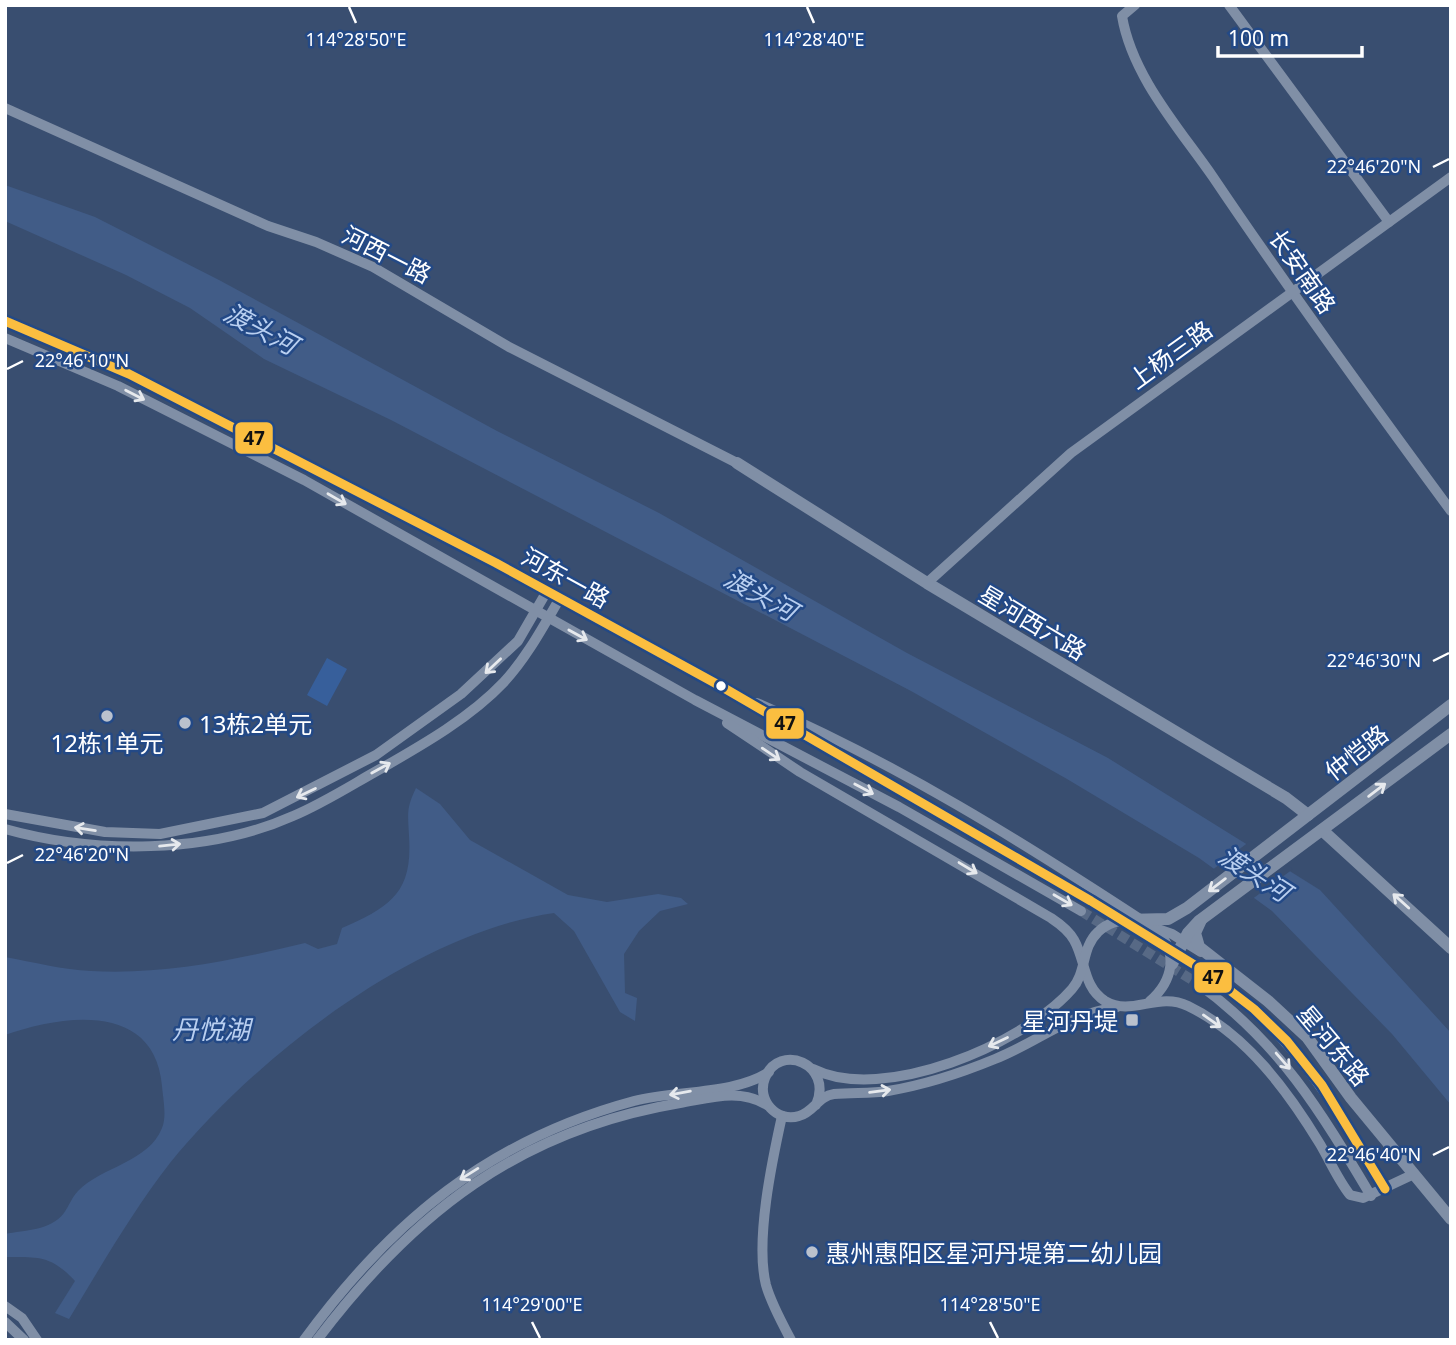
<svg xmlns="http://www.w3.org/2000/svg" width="1456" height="1345" font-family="'Noto Sans','Noto Sans SC',sans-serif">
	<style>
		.green { fill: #375f9b }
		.water { fill: #415c87 }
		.pier { fill: #394e70 }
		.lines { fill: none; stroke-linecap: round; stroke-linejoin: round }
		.minor-tunnel { stroke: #576985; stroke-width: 10; stroke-dasharray: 10 5; stroke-linecap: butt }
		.minor { stroke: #808fa6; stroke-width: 10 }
		.tertiary { stroke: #808fa6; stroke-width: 12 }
		.bus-1-casing { stroke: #234986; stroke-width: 14 }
		.bus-1 { stroke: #fbbe40; stroke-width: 9 }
		.oneway { stroke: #e6e9ed }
		.ticks { fill: none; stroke: #fff; stroke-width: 2.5 }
		.bus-dot { fill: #fff; stroke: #234986; stroke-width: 2.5 }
		.poi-dot { fill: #bac1cd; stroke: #234986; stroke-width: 2.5 }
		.labels { text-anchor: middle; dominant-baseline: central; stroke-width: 5; stroke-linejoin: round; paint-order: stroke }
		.street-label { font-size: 24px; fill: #fff; stroke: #234986 }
		.poi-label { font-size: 24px; fill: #fff; stroke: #234986; text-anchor: start }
		.water-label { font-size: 26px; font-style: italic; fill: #b9cff0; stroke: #234986 }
		.ticks-label { font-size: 18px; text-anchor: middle; fill: #fff; stroke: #234986; stroke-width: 5; stroke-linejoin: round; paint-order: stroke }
		.line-badge { stroke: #234986; stroke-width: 2.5 }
		.pale-badge-label { font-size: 19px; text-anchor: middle; font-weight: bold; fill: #111 }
	</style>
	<rect width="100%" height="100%" fill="#394e70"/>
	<polygon class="green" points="327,658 347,669 327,706 307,695"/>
	<g class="water">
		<polygon points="5,185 95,217 219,280 497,431 659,513 907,653 1108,758 1320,890 1451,1033 1451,1105 1392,1034 1272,911 1199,858 1067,779 911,691 391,420 264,359 190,308 126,275 5,221"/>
		<path d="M416,788L440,804L470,840L568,895L607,902L658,894L681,898L688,904L660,911L639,931L624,954L625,993L637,998L635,1021L620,1012L574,931L554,913C415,933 257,1056 170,1163C132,1212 101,1266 69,1319L55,1313L75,1281C51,1255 38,1257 5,1257V1234C25,1230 50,1231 64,1213C69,1206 72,1197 78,1191C101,1167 149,1162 162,1128C167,1117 163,1098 162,1086C155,1002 64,1014 5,1035V957C33,962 63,970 91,971C164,975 234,960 305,943L318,949L337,944L342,928C390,907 413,893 409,836C408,813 406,809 416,788Z"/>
	</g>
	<polygon class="pier" points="1250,841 1293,869 1251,900 1211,871"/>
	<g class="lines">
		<g class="minor-tunnel">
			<polyline points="1091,901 1206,972"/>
			<polyline points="1081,911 1197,983"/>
		</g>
		<g class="minor">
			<path d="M1135,5L1122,16C1132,76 1179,128 1213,177C1289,290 1370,401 1451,511"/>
			<polyline points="1229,5 1389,222"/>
			<polyline points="5,108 268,226 316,242 373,267 509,347 737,463"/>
			<polyline points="5,321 129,374 496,563 706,678 1091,901"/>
			<polyline points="5,338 118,386 304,480 695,700 899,807 1081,911"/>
			<polyline points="927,583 1071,453 1451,177"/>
			<path d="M757,703C895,762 1026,844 1152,927L1172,934L1201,952"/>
			<path d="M727,723L800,772L1051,918C1060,924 1069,931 1074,940C1086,961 1083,987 1105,1001C1132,1017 1158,991 1188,1006C1246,1034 1288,1091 1320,1144C1330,1161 1338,1180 1350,1195L1363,1198L1414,1174"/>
			<polyline points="5,814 105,832 160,834 263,813 376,755 461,694 518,641 547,591"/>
			<path d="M5,829C94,854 208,854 293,816C324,803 353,784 382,768C424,744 471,717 504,682C527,657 543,627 560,598"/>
			<path d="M1206,972C1288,1027 1336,1105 1385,1189"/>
			<path d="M1197,983C1279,1042 1320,1110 1371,1196"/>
			<path d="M1150,1001C1173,981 1179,952 1156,930"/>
			<path d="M813,1069C883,1104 1024,1044 1072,989C1087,972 1081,948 1098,932C1107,923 1120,919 1132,921"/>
			<path d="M816,1105C834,1064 779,1042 765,1078C756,1100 777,1123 799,1116C814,1112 818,1096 834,1094C852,1092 870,1094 888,1091C924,1085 961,1073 995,1059C1042,1040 1064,1016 1117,1007"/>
			<path d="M782,1116C772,1161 755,1241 766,1285C771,1303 782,1323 791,1340"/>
			<polyline points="5,1306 22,1318 37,1340"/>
			<polyline points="5,1322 24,1340"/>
			<path d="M304,1340C391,1221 489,1140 634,1101C675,1090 734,1095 769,1072"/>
			<path d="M317,1340C413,1213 519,1130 680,1103C710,1098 740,1088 767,1105"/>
		</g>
		<g class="tertiary">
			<polyline points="737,463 927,583 1286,798 1308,815"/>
			<polyline points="1322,830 1451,948"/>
			<polyline points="1125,920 1168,919 1187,908 1451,705"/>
			<polyline points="1201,920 1195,933 1199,947 1268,1001 1307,1037 1351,1098 1451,1219"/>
			<polyline points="1172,964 1188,933 1199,921 1451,734"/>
		</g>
		<g class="bus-1-casing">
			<polyline id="bus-1" points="5,321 129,374 496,563 724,688 1091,901 1206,972 1254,1009 1287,1041 1322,1085 1385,1189"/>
		</g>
		<use href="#bus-1" class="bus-1"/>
	</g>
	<defs><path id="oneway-shaft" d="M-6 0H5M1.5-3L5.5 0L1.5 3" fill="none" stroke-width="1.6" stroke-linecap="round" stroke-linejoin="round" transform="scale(1.75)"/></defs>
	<g class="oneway">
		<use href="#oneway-shaft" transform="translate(135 395) rotate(27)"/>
		<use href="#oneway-shaft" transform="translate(337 499) rotate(30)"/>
		<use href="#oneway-shaft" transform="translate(578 635) rotate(29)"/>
		<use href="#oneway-shaft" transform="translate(493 666) rotate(137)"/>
		<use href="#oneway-shaft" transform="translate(771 754) rotate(34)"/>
		<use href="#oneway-shaft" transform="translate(381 768) rotate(-29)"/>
		<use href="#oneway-shaft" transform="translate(864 789) rotate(28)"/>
		<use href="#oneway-shaft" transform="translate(1377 790) rotate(-37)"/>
		<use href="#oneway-shaft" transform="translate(306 793) rotate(154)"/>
		<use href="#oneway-shaft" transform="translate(85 829) rotate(-171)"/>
		<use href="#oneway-shaft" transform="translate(170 845) rotate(-6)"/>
		<use href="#oneway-shaft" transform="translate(968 868) rotate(31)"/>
		<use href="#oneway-shaft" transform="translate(1217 885) rotate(143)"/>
		<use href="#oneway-shaft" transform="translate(1063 900) rotate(30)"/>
		<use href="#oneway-shaft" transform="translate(1401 901) rotate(-138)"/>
		<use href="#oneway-shaft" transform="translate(1212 1021) rotate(35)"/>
		<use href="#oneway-shaft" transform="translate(998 1042) rotate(155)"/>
		<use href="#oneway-shaft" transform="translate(1283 1061) rotate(49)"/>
		<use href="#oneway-shaft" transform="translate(880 1091) rotate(-7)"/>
		<use href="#oneway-shaft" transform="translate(680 1093) rotate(170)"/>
		<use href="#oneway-shaft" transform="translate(469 1174) rotate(148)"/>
	</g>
	<path class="ticks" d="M349,7L356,23M807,7L814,23M1433,167L1449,159M7,369L23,361M1433,661L1449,653M7,863L23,855M1433,1155L1449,1147M532,1322L540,1338M990,1322L998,1338"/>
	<circle class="bus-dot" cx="721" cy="686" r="6"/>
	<g class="poi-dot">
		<circle cx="107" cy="716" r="7"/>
		<circle cx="185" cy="723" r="7"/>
		<rect x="1125" y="1013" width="14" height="14" rx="3.5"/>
		<circle cx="812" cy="1252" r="7"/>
	</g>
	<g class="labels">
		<g class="street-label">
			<text transform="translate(387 254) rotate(27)">河西一路</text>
			<text transform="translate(1303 271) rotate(55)">长安南路</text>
			<text transform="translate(1170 354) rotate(-36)">上杨三路</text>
			<text transform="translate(566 577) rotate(29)">河东一路</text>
			<text transform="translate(1033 622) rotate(31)">星河西六路</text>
			<text transform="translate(1356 752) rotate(-38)">仲恺路</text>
			<text transform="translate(1334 1045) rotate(50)">星河东路</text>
		</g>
		<g class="poi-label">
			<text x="199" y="723">13栋2单元</text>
			<text x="107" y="742" text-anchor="middle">12栋1单元</text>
			<text x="1118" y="1020" text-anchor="end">星河丹堤</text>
			<text x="826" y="1252">惠州惠阳区星河丹堤第二幼儿园</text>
		</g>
		<g class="water-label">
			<text transform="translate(261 328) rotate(28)">渡头河</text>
			<text transform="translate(761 594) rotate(29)">渡头河</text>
			<text transform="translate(1255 873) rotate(33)">渡头河</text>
			<text x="211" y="1029">丹悦湖</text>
		</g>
	</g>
	<g class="ticks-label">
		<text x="356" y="46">114°28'50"E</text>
		<text x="814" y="46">114°28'40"E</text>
		<text x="1374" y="173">22°46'20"N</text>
		<text x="82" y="367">22°46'10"N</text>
		<text x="1374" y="667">22°46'30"N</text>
		<text x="82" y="861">22°46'20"N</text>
		<text x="1374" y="1161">22°46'40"N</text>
		<text x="532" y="1311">114°29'00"E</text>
		<text x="990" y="1311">114°28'50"E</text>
	</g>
	<g class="line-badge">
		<rect x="234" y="421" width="40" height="34" rx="7" fill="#fbbe40"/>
		<rect x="765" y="707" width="40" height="33" rx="7" fill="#fbbe40"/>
		<rect x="1193" y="961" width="40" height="33" rx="7" fill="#fbbe40"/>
	</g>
	<g class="pale-badge-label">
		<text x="254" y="445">47</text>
		<text x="785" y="730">47</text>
		<text x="1213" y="984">47</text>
	</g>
	<rect width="1456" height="1345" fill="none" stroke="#ffffff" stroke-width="14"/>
	<path d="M1218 46v10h144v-10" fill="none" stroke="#ffffff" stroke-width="3.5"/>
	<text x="1228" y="46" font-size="21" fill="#ffffff" stroke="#234986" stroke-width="5" paint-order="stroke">100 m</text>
</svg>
